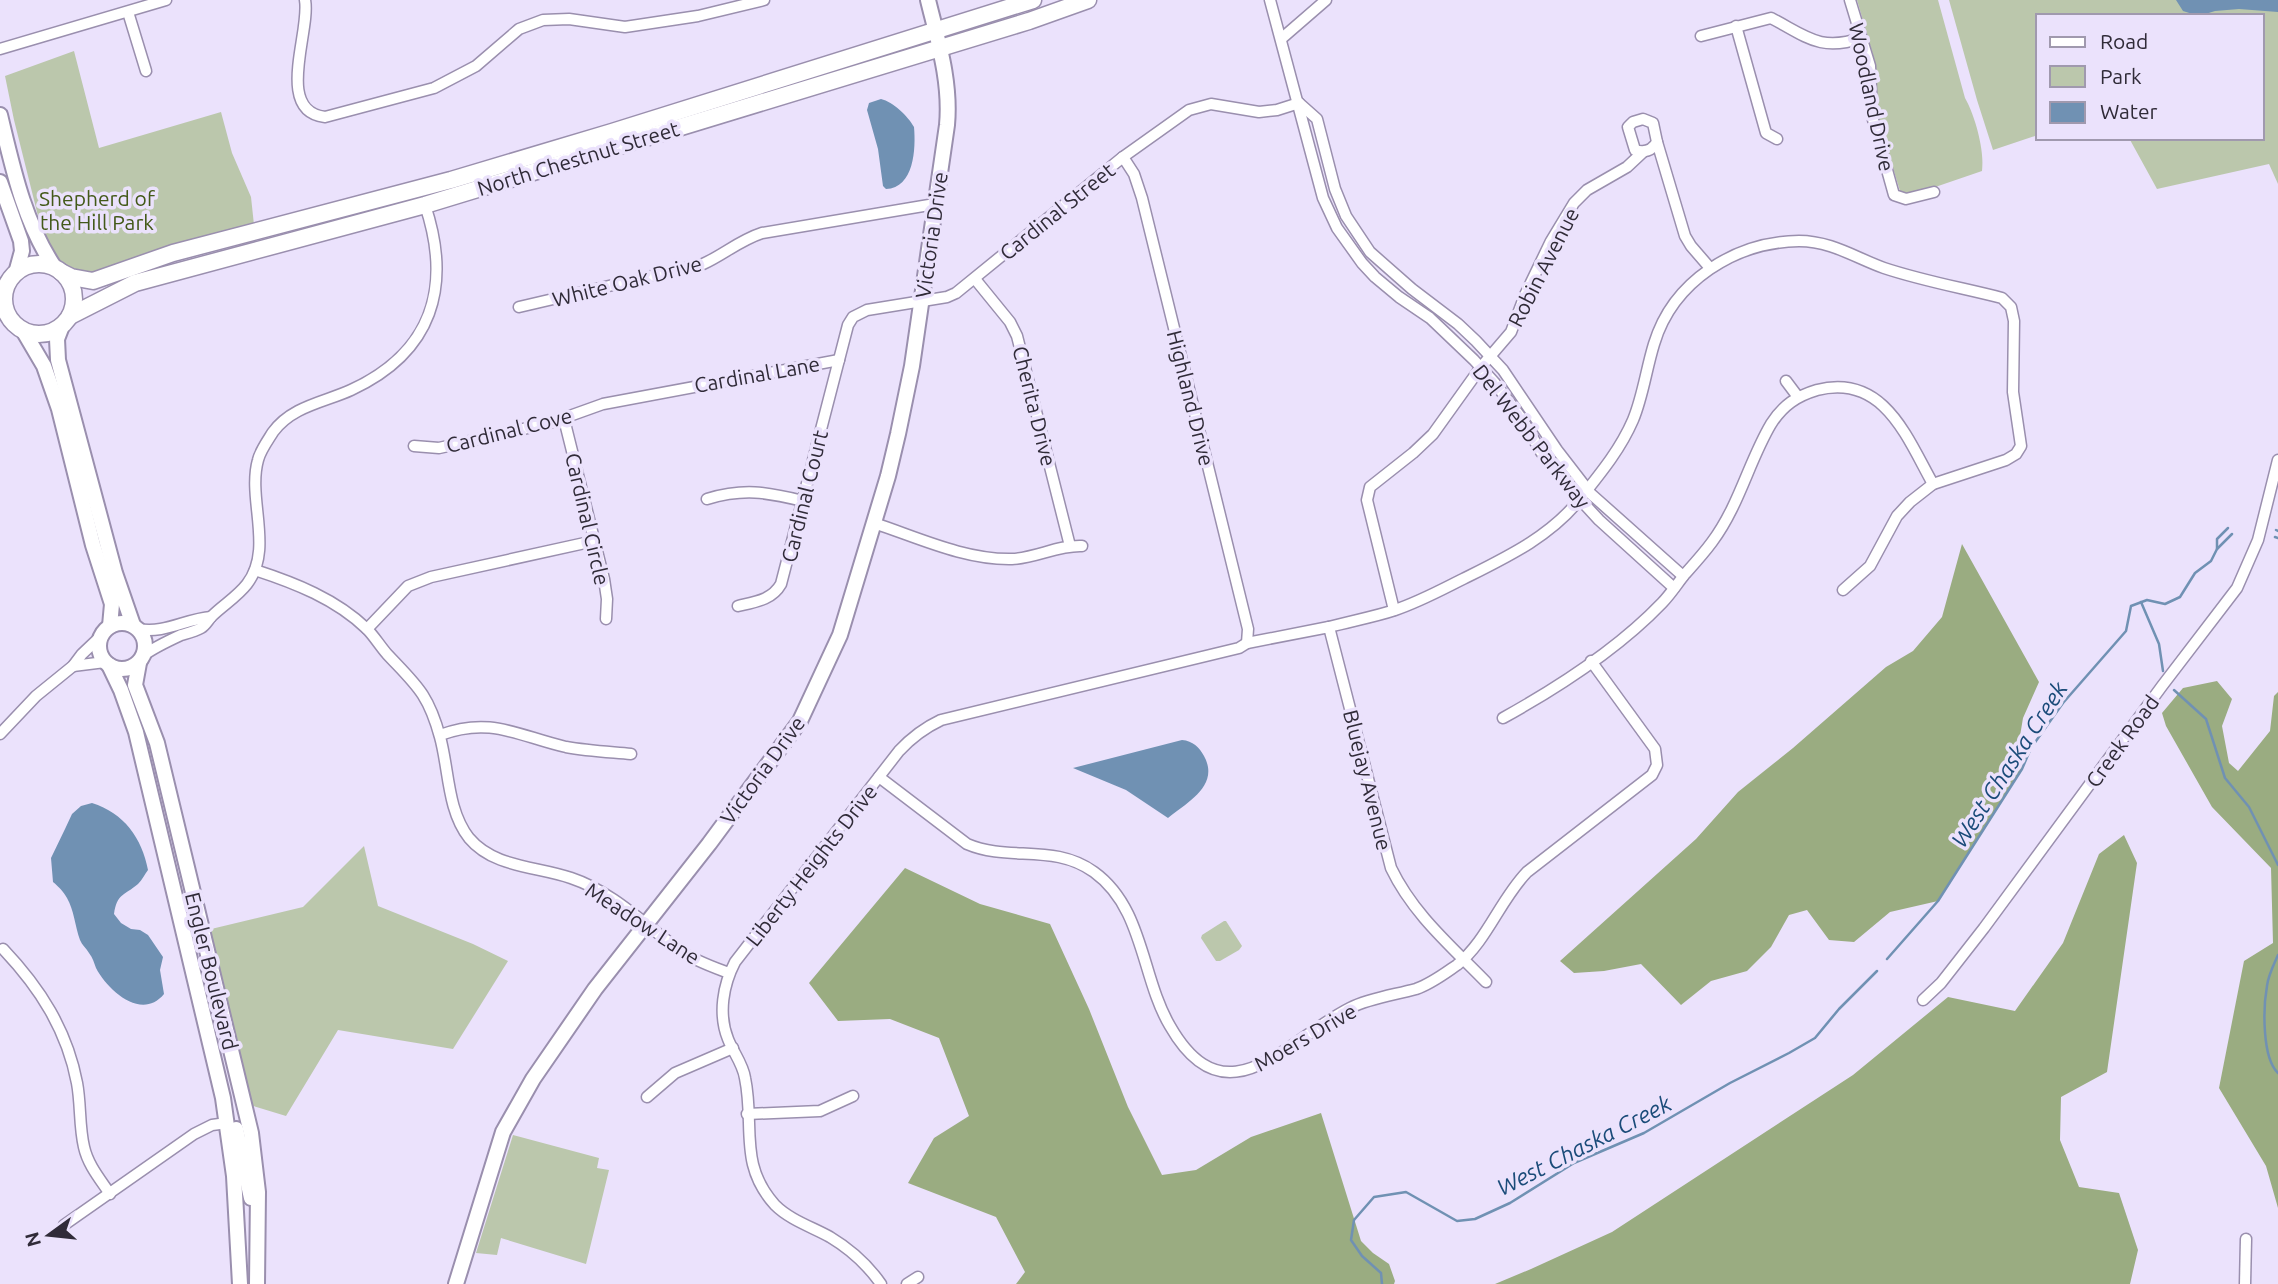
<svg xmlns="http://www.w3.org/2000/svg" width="2278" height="1284" font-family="Ubuntu,sans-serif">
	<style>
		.green { fill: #bbc7ac }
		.forest { fill: #9aac81 }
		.water { fill: #7091b3 }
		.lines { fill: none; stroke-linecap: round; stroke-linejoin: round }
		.stream { stroke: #7091b3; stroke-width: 2.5 }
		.street-casing { stroke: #9a8fae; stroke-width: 13 }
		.secondary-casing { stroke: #9a8fae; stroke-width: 18 }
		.primary-casing { stroke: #9a8fae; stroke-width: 19 }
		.street { stroke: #fff; stroke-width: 10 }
		.secondary { stroke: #fff; stroke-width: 14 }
		.primary { stroke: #fff; stroke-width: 16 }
		.labels { text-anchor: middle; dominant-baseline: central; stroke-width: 7; stroke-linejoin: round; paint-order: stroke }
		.street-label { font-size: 21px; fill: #302b38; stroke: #ebe2fc }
		.park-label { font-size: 21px; fill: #435919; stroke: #ebe2fc }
		.water-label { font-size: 23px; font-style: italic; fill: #1a4b79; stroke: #ebe2fc }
	</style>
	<rect width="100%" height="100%" fill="#ebe2fc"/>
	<g class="green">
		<path d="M1857,0H1938L1965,98C1975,115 1985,152 1982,171L1909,196L1900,191L1875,109L1873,55Z"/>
		<polygon points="1949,0 2278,0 2278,184 2269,164 2157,189 2129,138 2262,138 2262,16 2038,16 2038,135 1993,150 1977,100"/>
		<path d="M74,51L99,148L221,112L232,153L251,197L254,225L105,272C75,273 64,267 45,244L14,120L5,76Z"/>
		<polygon points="364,846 378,906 473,944 508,961 453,1049 338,1030 286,1116 250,1105 207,930 303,907"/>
		<polygon points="1224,921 1226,921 1242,946 1239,950 1220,961 1216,961 1201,938 1202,935"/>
		<polygon points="513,1135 599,1158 597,1168 609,1170 586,1264 501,1238 497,1255 476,1253"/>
	</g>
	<g class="forest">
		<polygon points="1962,544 2039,682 2023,718 2019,742 2022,769 1938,901 1890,912 1854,942 1829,940 1807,910 1789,915 1771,947 1747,971 1711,981 1681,1005 1641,964 1604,971 1574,973 1560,961 1696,839 1738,792 1793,748 1886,667 1913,651 1942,617"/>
		<polygon points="2217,681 2232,699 2222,726 2229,763 2238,771 2270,731 2274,696 2278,692 2278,1208 2266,1166 2219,1088 2244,961 2273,943 2271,868 2212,807 2166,726 2162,713 2183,688"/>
		<polygon points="2124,835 2137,863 2107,1072 2061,1097 2060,1140 2079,1187 2119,1193 2138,1250 2130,1284 1495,1284 1531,1269 1612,1232 1853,1075 1948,997 2015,1011 2063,943 2099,854"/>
		<polygon points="905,868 980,904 1050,924 1089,1009 1128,1107 1162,1175 1196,1170 1251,1137 1321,1113 1361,1241 1373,1253 1389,1264 1395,1281 1394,1284 1016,1284 1025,1272 996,1217 908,1183 934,1138 969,1116 939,1038 890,1019 838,1021 809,983"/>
	</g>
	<g class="water">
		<polygon points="2176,0 2278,0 2278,12 2239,9 2215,11 2199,16 2183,11"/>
		<path d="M881,99C893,102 908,116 914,127C916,149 914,188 886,189L883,186L878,149L867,110L869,103Z"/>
		<path d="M1182,740C1193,741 1199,747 1204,756C1220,785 1188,802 1168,818L1126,790L1073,768Z"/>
		<path d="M92,803C124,813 142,838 148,870C145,874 142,880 138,884C124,896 117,893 114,914L121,923L131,929L140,930L148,935L163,957L160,970L164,994C142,1021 108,991 96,968C94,963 93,958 89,953C86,948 82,945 80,940C75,926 74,910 67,898C63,891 59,887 53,882L51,858L65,829L72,814L81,806Z"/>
	</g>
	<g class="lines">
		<g class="stream">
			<polyline points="2276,530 2278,531"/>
			<polyline points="2275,537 2278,538"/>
			<polyline points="2217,549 2217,539 2228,528"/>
			<polyline points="2141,602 2159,644 2163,671"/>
			<polyline points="2174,690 2206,719 2225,778 2249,807 2278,865"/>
			<path d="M2278,955C2274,964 2268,976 2267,986C2263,1008 2262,1058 2278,1073"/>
			<polyline points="1887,959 1938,901 2022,769 2031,748 2063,703 2126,631 2131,606 2147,600 2165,604 2180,597 2195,573 2211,561 2217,549 2232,534"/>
			<polyline points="1382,1284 1381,1273 1362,1256 1351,1240 1354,1220 1374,1197 1406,1192 1457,1221 1475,1219 1510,1203 1574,1163 1644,1133 1730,1083 1789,1053 1815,1038 1839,1009 1877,971"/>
		</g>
		<g class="street-casing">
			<g id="street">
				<path d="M305,0C311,31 274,111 325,117L434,88L476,66L519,29L543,20L569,19L625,27L698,16L764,0"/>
				<polyline points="1270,0 1323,198 1337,228 1362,263 1375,277 1399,297 1430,318 1474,360 1494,382 1522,419 1541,452 1564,482 1599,520 1674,588"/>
				<polyline points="1850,0 1870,66 1872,116 1894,195 1906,199 1934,192"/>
				<polyline points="128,12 146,71"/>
				<polyline points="1736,26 1766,133 1777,139"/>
				<path d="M1701,36L1771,18C1806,36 1820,52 1861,38"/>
				<polyline points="1281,39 1326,0"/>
				<polyline points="0,49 166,0"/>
				<polyline points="1299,103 1317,119 1335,189 1346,216 1370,252 1412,289 1458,324 1476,341 1503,370 1557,450 1591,494 1683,576"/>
				<path d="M1643,119L1653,123L1657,142C1652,151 1644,153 1635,150L1628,127L1633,122Z"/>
				<polyline points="1657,142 1685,236 1691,246 1710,268"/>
				<polyline points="1123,157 1134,174 1142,198 1248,629 1247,643"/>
				<polyline points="975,279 1010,322 1017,336 1070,546"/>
				<path d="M519,307L703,264C723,255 740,240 762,233L935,204"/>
				<polyline points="1786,381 1798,397"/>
				<polyline points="564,419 604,579 607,599 606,619"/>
				<polyline points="414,446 439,448 550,423 603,404 839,360"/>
				<path d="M707,499C744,488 766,492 803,501"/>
				<path d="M874,523C919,538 965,560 1012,559C1036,558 1058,545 1082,546"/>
				<path d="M255,570C295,583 336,599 367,629C374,636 380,646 387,654C416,685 428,693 440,737C449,769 447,810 469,838C494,868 537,866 571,878C613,892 646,926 681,951C695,961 713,967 729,973"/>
				<path d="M738,606C755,602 772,600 781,584L848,325L853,317L867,310L947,297L956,293L1123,157L1189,110L1211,104L1259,112L1277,110L1299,103"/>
				<polyline points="1394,610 1367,500 1370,487 1413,453 1433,434 1481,367 1511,332 1525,295 1551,241 1574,203 1587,190 1627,167 1643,152"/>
				<path d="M1329,627C1351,621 1374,617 1395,610C1419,602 1441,590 1463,579C1505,558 1550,537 1580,499C1600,474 1620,450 1633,420C1643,396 1646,370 1654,344C1673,281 1735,242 1799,241C1831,241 1856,258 1884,268C1923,281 1963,288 2002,298L2011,307L2014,321L2013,392L2021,446L2016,454L2006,460L1933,484L1910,502L1897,516L1870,566L1843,590"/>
				<path d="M138,629C165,634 185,619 211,617"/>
				<polyline points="367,629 408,586 431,577 594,541"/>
				<path d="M144,655C155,647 168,641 181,635C188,633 196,631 201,628C206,625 208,620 212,616C223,605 237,597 247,584C274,549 247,499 258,460C260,451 268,440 273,432C292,406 325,402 351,390C433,352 452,286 425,205"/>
				<polyline points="73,666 105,662"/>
				<path d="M1503,718C1559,687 1617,650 1662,603C1670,595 1677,584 1685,574C1694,564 1704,553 1712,542C1739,506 1749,461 1771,424C1783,405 1797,396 1817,390C1884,373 1907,438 1933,484"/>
				<polyline points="0,734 36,696 73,666 82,654 102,635"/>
				<path d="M440,735C491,716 518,736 566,747C588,751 610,752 631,754"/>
				<path d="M879,777L967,844C1009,862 1054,843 1094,872C1144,908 1141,977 1170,1026C1226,1124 1286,1040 1350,1008C1370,998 1394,995 1416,989C1431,984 1444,974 1457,965C1487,941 1500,900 1527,872L1652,775L1657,765L1655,749L1591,661"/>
				<path d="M3,949C40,988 67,1030 77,1083C81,1104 79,1126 84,1147C88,1165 100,1179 110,1194"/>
				<polyline points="1923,1000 1941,983 1984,928 2162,686 2237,588 2258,540 2278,460"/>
				<polyline points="647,1097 675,1073 733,1048"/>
				<polyline points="747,1114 820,1111 853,1096"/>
				<polyline points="64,1225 194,1134 212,1125 227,1123"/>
				<path d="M881,1284C867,1264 850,1249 830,1237C812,1227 790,1220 775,1205C738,1164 755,1126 745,1078C743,1064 733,1052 728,1039C718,1014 723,985 735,962L899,751C912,737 924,728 941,720L1239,648L1247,643L1329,627L1391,868C1413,914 1451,946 1486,982"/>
				<polyline points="907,1284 918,1277"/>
				<polyline points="2245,1284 2246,1239"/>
			</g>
		</g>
		<g class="secondary-casing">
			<g id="secondary">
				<path d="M0,115C13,169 24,222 55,268"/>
				<polyline points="0,182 21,241 22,251 16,273"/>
				<polyline points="62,326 57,339 58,360 115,573 133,625"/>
				<polyline points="24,332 44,366 59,409 93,545 112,604 110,626"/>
				<circle cx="122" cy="646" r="23"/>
				<polyline points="139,663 135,685 157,743 251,1133 258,1192 257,1284"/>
				<polyline points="109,665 121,690 136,732 223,1098 234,1176 240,1284"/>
				<polyline points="236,1129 251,1198"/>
				<path d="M456,1284L503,1132L533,1079L595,989L709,844L800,721L840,635L888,476L898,434L912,366L947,125C951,82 938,41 928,0"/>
			</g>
		</g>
		<g class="primary-casing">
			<g id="primary">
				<circle cx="39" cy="299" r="35"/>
				<polyline points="61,272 71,277 93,281 173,253 451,180 612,132 1033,0"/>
				<polyline points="70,316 135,283 425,205 1029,21 1088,0"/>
			</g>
		</g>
		<use href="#street" class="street"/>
		<use href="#secondary" class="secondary"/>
		<use href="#primary" class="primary"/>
	</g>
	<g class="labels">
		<g class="street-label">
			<text transform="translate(1872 97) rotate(78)">Woodland Drive</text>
			<text transform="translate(578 158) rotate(-17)">North Chestnut Street</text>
			<text transform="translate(1057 211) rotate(-39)">Cardinal Street</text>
			<text transform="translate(931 235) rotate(-82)">Victoria Drive</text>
			<text transform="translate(1543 267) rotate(-63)">Robin Avenue</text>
			<text transform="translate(627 281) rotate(-14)">White Oak Drive</text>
			<text transform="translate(757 374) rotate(-10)">Cardinal Lane</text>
			<text transform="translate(1191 398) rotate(76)">Highland Drive</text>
			<text transform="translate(1035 406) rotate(76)">Cherita Drive</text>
			<text transform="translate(509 430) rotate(-14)">Cardinal Cove</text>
			<text transform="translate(1532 436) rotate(52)">Del Webb Parkway</text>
			<text transform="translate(804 496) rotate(-76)">Cardinal Court</text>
			<text transform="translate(588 519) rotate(77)">Cardinal Circle</text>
			<text transform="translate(2122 741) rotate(-54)">Creek Road</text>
			<text transform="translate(762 770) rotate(-54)">Victoria Drive</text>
			<text transform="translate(1368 780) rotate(76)">Bluejay Avenue</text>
			<text transform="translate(811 865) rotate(-52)">Liberty Heights Drive</text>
			<text transform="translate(643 923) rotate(33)">Meadow Lane</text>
			<text transform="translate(212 971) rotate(76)">Engler Boulevard</text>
			<text transform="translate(1305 1037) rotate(-30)">Moers Drive</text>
		</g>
		<g class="park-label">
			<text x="97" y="198">Shepherd of<tspan x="97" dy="24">the Hill Park</tspan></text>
		</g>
		<g class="water-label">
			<text transform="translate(2009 764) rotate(-57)">West Chaska Creek</text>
			<text transform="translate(1584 1145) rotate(-27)">West Chaska Creek</text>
		</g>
	</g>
	<rect x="2036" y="14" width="228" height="126" fill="#ebe2fc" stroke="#a099ae" stroke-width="2"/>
	<rect x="2050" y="37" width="35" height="10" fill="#ffffff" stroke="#a099ae" stroke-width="2"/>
	<text x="2100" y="49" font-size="21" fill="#302b38">Road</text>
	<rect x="2050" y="66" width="35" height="21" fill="#bbc7ac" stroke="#a099ae" stroke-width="2"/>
	<text x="2100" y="84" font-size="21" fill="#302b38">Park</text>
	<rect x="2050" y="102" width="35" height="21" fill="#7091b3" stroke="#a099ae" stroke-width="2"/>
	<text x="2100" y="119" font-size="21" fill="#302b38">Water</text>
	<g transform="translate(49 1235) rotate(255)" stroke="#ebe2fc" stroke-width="5" paint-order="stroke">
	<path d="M0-5L12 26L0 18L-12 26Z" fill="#302b38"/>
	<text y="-10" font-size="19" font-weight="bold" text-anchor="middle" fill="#302b38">N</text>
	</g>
</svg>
